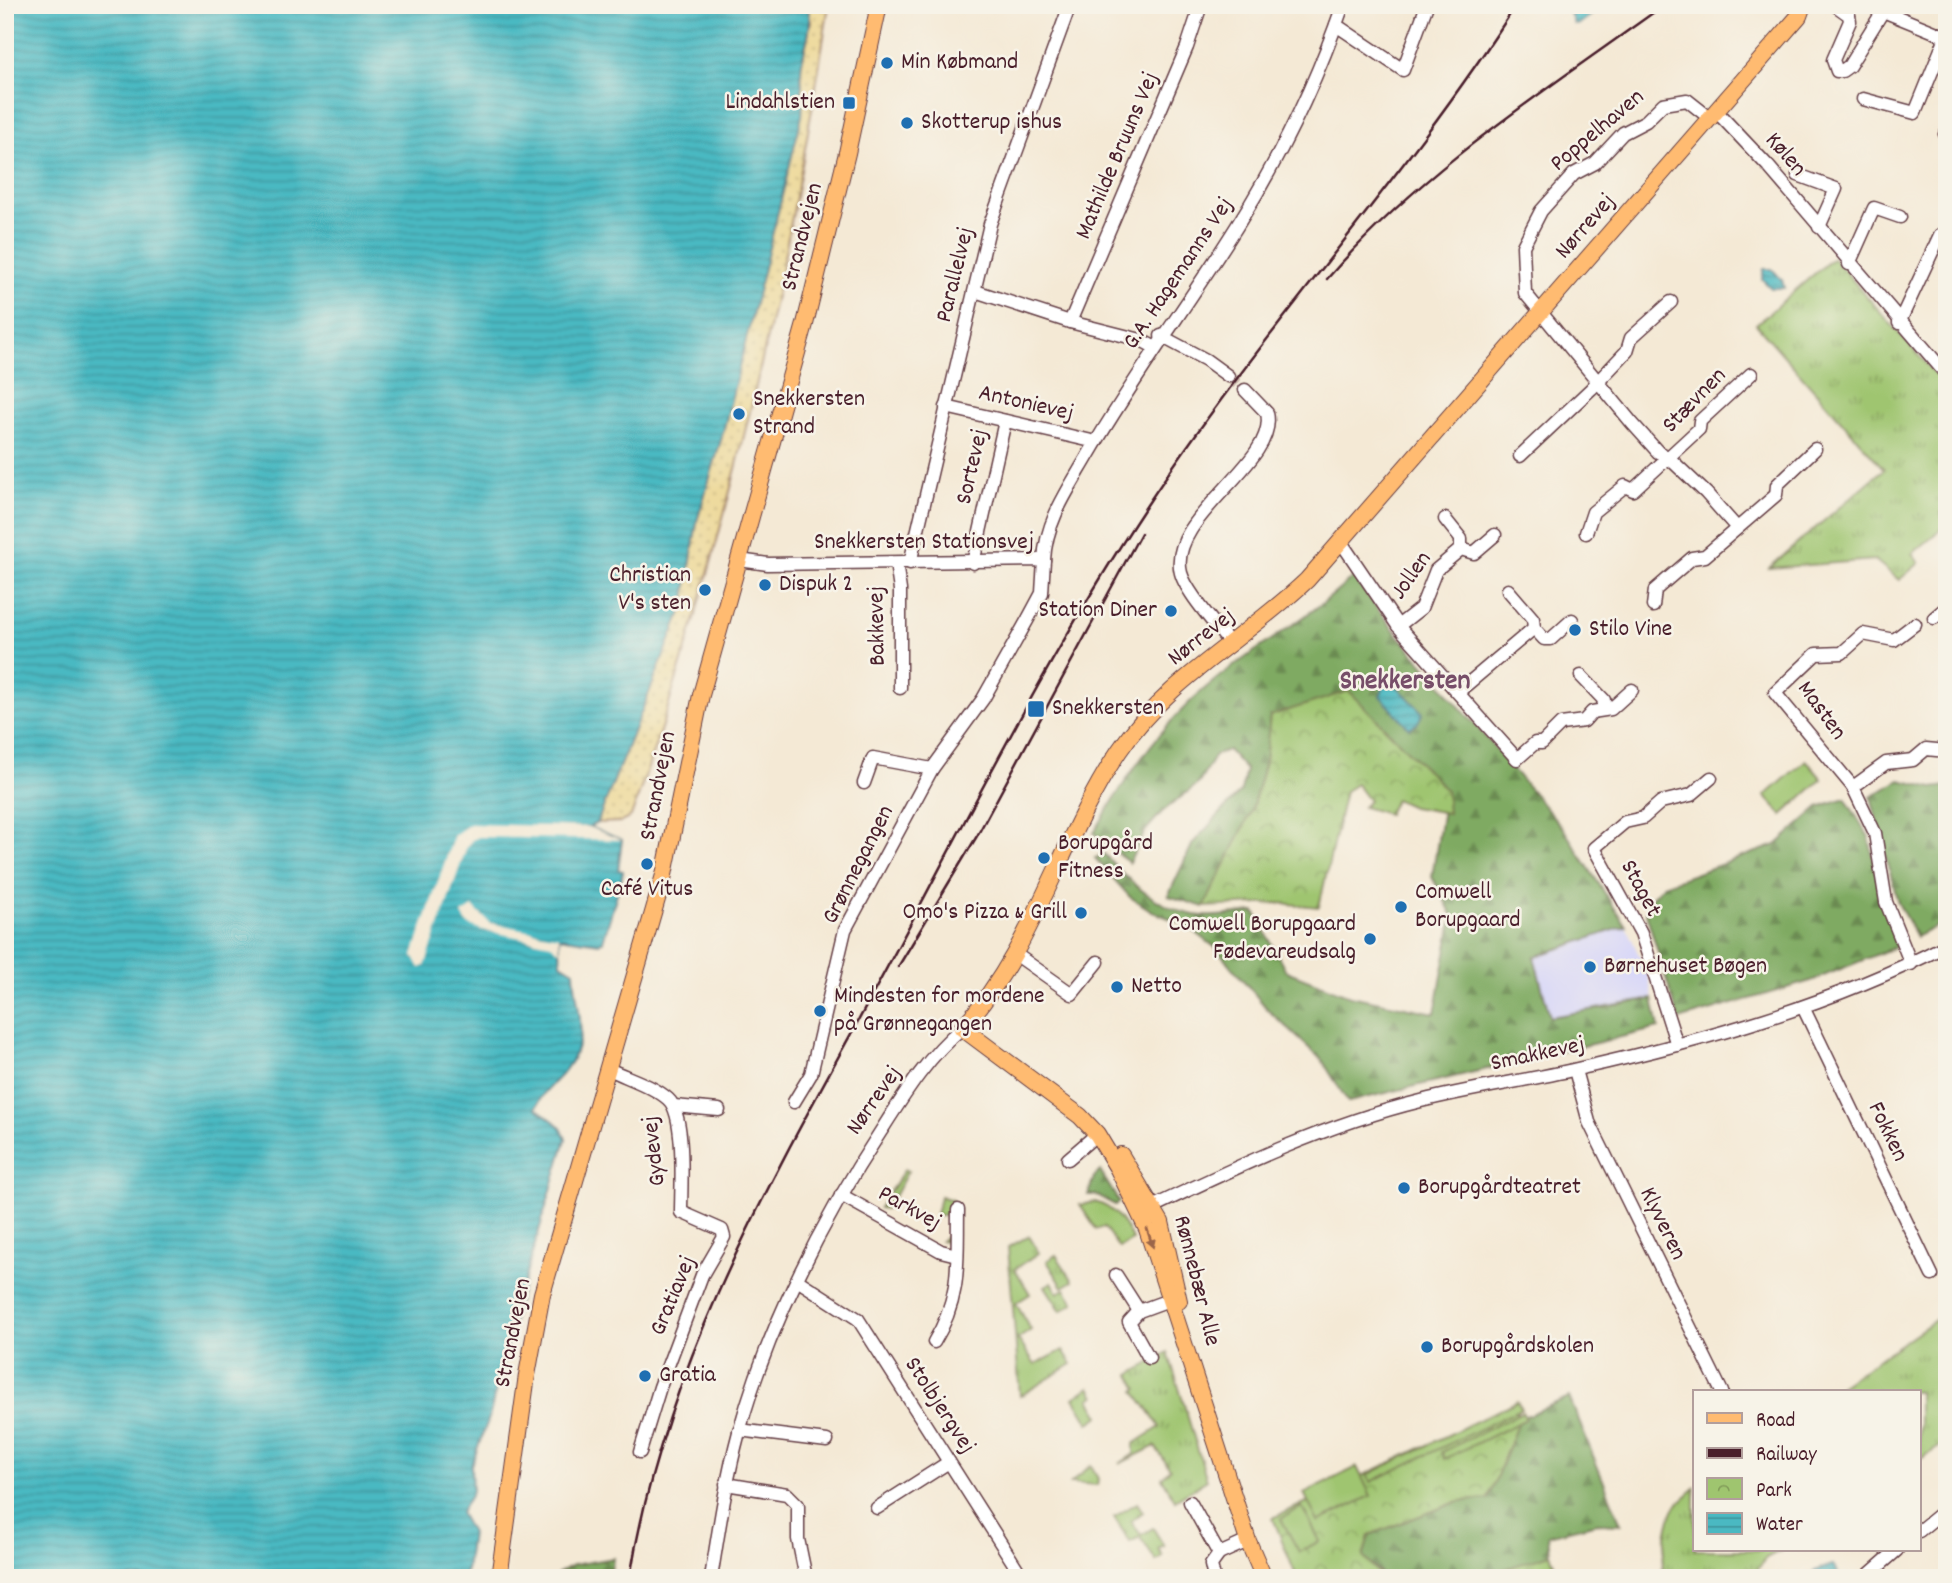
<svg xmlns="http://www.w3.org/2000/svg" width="1952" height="1583" font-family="Dekko,sans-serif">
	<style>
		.built { fill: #d8d7f8 }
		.grass { fill: url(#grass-tufts); stroke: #74724d; stroke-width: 2 }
		.forest { fill: url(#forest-firs); stroke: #646446; stroke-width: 2 }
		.sand { fill: url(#sand-dots); stroke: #9c7c64; stroke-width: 2 }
		.park { fill: url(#park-crowns); stroke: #74724d; stroke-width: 2 }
		.garden { fill: #9fc56f; stroke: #74724d; stroke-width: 2 }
		.water { fill: url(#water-rules); stroke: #4a6c76; stroke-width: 2 }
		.pier { fill: #f4e9d5 }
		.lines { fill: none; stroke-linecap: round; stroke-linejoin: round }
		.minor-tunnel { stroke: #d2c1b3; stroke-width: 12; stroke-dasharray: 12 6; stroke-linecap: butt }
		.minor-casing { stroke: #643d44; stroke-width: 15 }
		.major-casing { stroke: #643d44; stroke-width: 18 }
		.minor { stroke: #fff; stroke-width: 12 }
		.major { stroke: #ffbb71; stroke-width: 16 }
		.rail { stroke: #4a1f2b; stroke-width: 2.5 }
		.oneway { fill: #9b654a }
		.poi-dot { fill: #1f6fb2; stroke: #f7f3e8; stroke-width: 2.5 }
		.labels { text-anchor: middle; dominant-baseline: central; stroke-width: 5; stroke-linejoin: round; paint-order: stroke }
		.poi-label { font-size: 24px; fill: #4a1f2b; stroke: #f7f3e8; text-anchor: start }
		.street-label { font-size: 24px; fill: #4a1f2b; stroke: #f7f3e8 }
		.quarter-label { font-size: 28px; font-weight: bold; fill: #774e69; stroke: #f7f3e8 }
	</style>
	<defs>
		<pattern id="grass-tufts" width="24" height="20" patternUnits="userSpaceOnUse" patternTransform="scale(1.75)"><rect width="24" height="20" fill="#9fc56f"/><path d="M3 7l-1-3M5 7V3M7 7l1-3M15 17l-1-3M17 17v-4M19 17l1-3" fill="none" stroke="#849f5b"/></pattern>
		<pattern id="forest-firs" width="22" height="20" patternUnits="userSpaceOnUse" patternTransform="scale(1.75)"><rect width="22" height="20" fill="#7faa62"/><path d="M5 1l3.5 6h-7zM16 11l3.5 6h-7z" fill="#6a8a51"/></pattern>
		<pattern id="sand-dots" width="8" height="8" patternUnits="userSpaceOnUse" patternTransform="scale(1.75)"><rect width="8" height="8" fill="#eeda9e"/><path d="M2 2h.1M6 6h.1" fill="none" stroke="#cebb88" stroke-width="1.8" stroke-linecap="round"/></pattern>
		<pattern id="park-crowns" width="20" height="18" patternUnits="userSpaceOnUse" patternTransform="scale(1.75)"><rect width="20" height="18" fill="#9fc56f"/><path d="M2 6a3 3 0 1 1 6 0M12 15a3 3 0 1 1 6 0" fill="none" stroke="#849f5b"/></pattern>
		<pattern id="water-rules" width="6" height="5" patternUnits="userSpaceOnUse" patternTransform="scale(1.75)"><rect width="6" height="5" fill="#4ab9c2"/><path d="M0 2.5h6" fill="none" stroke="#40969e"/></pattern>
	</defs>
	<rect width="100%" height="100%" fill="#f7f3e8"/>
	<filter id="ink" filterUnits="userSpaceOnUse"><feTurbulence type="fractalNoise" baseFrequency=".0143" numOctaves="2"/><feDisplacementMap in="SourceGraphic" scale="14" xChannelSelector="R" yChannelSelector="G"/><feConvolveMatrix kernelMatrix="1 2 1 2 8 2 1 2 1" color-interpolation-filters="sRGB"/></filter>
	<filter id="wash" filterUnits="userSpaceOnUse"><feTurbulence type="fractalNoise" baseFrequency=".00686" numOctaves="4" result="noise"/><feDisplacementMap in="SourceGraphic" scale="28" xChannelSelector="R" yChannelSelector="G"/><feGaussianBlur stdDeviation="1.57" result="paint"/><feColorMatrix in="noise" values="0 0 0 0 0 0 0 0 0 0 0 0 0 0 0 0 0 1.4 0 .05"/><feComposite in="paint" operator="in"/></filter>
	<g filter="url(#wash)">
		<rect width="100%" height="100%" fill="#f4e9d5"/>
		<polygon class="built" points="1626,926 1648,976 1653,999 1550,1018 1533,957"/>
		<g class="grass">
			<polygon points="1833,258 1942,382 1941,389 1947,407 1947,508 1941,513 1947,525 1912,554 1919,563 1899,580 1875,560 1769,568 1884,469 1756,324"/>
			<polygon points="905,1169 908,1171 887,1209 879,1208"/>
			<polygon points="940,1196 952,1200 951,1235 946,1242 941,1241 948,1236 948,1215 936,1215"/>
			<path d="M1095,1202C1114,1207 1125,1223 1132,1240L1119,1248L1104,1227L1096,1229L1080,1205Z"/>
			<polygon points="1029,1236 1039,1253 1015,1269 1030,1294 1016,1303 1031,1330 1018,1339 1035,1365 1063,1350 1072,1364 1020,1396 1008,1247"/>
			<polygon points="1056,1255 1073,1281 1063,1287 1047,1261"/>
			<polygon points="1052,1282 1058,1293 1065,1289 1074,1303 1061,1311 1045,1286"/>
			<polygon points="1947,1312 1947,1442 1919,1460 1919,1392 1831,1392"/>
			<polygon points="1168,1352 1207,1480 1175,1500 1162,1478 1170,1469 1155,1446 1119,1464 1134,1454 1134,1444 1160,1427 1135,1391 1138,1389 1130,1375"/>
			<polygon points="1090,1387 1095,1396 1090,1399 1100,1416 1089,1423 1074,1398"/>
			<path d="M1695,1488V1550H1782L1766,1558L1752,1578H1663C1661,1565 1667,1518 1675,1507C1680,1500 1689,1494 1695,1488Z"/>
			<polygon points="1137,1503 1143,1512 1131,1521 1141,1535 1153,1528 1164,1546 1158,1549 1163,1557 1156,1561 1140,1537 1130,1542 1114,1517"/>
		</g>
		<g class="forest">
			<path d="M1353,577L1394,630L1563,828L1626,926L1534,957L1550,1017L1653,999L1659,1028L1348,1102L1322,1060L1269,1011L1216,948L1186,925L1154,912L1130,897L1095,858L1104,854C1129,882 1156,907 1194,915C1212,919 1237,913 1255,912L1286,971L1350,996L1435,1013L1453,916L1432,877L1446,790L1270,716L1265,762L1251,813L1204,907L1168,896L1193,843L1241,791L1246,770L1228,750L1215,755L1199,783L1162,812L1146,830L1129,863L1094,833C1122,784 1151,739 1192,700C1241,654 1304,624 1353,577Z"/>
			<polygon points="1900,780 1933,788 1947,786 1947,921 1916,937 1898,903 1871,797"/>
			<polygon points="1845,798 1869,837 1883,906 1898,946 1811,981 1679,1020 1646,913 1651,898 1663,885 1776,845 1819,807"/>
			<polygon points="1100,1171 1119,1202 1115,1205 1096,1195 1088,1195 1094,1177"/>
			<polygon points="1569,1397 1621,1524 1597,1523 1548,1535 1550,1554 1479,1578 1383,1578 1380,1572 1363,1558 1369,1535 1459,1501 1488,1499 1519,1419"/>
			<polygon points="613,1558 610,1578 558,1578 558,1573 573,1565"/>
		</g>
		<path class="sand" d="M807,5H828V11C786,284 723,557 631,817L621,822L597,823L684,605L697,521L721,440L790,154L803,105L801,67L811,22Z"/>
		<g class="park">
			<polygon points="1349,691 1446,790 1448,813 1412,807 1395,799 1388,814 1363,807 1369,801 1356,784 1345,791 1319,907 1278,903 1204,907 1251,813 1265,762 1270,716"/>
			<polygon points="1514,1404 1519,1419 1488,1499 1459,1501 1369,1535 1363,1557 1383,1578 1297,1578 1273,1518"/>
			<polygon points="1091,1465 1098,1479 1097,1485 1071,1483"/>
			<polygon points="1550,1554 1560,1578 1479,1578"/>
		</g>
		<g class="garden">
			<polygon points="1806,760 1822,779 1782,815 1765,796"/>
			<polygon points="1517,1401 1521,1409 1371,1482 1367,1475"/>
			<polygon points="1522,1412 1526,1419 1445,1459 1442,1452"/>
			<polygon points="1357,1467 1371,1496 1318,1522 1304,1493"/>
			<polygon points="1302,1507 1320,1541 1299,1552 1281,1519"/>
		</g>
		<g class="water">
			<path d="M5,5H807C815,30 802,47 801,71C801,87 804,100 802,116L721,440L697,521L684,605L597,823L589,827L622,840L618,870L623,871L621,880L603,941L599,943L559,937L561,963L574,971C575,1010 593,1034 565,1070C555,1083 541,1092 536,1108L560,1126L566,1139L520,1295L489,1418L471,1465L472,1492L460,1513L471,1533L465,1578H5Z"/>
			<polygon points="1567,5 1604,5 1578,25 1574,24"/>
			<polygon points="1764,269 1772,269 1782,280 1784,288 1771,288 1762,279"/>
			<polygon points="1391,680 1423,713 1417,724 1409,728 1380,696 1386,682"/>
			<polygon points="1833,1565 1838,1572 1834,1578 1806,1578 1815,1571"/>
		</g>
		<g class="pier">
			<polygon points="470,824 588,827 622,840 479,837 472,840 467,846 425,966 420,968 413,955 454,835"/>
			<polygon points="473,907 490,923 559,936 560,951 551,944 482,930 467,924 462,914"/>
		</g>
	</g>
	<g filter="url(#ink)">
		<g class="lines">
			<polyline class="minor-tunnel" points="1228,376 1245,390"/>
			<g class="minor-casing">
				<g id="minor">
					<polyline points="1835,5 1849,15 1850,21 1833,60 1837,71 1842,71 1849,66 1883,11 1947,37"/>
					<polyline points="1336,25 1403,70 1427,5"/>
					<polyline points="1863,99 1915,113 1946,37"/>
					<polyline points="1717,112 1768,166 1947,375"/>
					<polyline points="1711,119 1687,100 1663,104 1646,121 1623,133 1595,163 1574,174 1541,211 1523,246 1525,293 1632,423 1658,452 1669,458 1706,493 1737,528"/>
					<polyline points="1945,134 1947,135"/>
					<polyline points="1798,175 1836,189 1819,227"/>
					<polyline points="1849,264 1874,208 1900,217"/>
					<polyline points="975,291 1070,322 1141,340 1154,347"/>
					<polyline points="1070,322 1187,47 1201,5"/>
					<polyline points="1899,323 1940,235 1947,237"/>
					<polyline points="1161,336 1206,360 1228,376"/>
					<polyline points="946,407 1096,442"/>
					<polyline points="1520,456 1591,389 1627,351 1631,338 1671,302"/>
					<polyline points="1445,519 1461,539 1461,549"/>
					<polyline points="1586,533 1593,512 1625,486 1633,490 1699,429 1700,421 1751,374"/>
					<polyline points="1341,542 1398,626 1517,759 1535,743 1542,743 1561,724 1584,721 1592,712 1611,709 1632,690"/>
					<polyline points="739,560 768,564 1044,560 1042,593 1028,619 983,699 932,769 845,930 811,1074 794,1102"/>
					<path d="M1044,560C1046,520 1069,489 1089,454C1135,375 1189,303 1237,226C1281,156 1316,83 1343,5"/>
					<polyline points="896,563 900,590 900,688"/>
					<polyline points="910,563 990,224 1070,5"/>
					<polyline points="973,563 1005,421"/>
					<polyline points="1508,590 1533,619 1534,628"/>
					<polyline points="1653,606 1655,590 1692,558 1705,556 1776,495 1777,485 1815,449"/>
					<polyline points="1934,618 1947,607"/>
					<polyline points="1398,626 1421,608 1436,570 1461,549 1474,553 1495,535"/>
					<path d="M1230,643C1217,627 1186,592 1181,573C1166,517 1279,463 1267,413L1245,390"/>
					<polyline points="1581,676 1604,700 1603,709"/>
					<polyline points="1458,692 1534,628 1544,639 1551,639 1572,620"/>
					<polyline points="864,783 873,758 932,769"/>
					<polyline points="1853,787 1886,763 1913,760 1926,749 1947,751"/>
					<polyline points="1014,953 1072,994 1098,962"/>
					<polyline points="1911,964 1886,902 1875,833 1853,787 1775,693 1816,654 1842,653 1863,634 1894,640 1915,624"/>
					<polyline points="1803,1007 1932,1275"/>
					<polyline points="1677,1045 1641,933 1594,848 1625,822 1643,818 1661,802 1691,795 1711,778"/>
					<path d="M609,1069C627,1078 654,1086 668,1099C686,1115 681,1188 681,1212L722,1230L724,1237L702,1275L660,1387L640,1452"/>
					<polyline points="1575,1070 1589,1122 1722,1392"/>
					<polyline points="674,1106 719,1110"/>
					<polyline points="1068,1159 1097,1134"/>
					<polyline points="841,1195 941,1251 957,1255"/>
					<path d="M1146,1210C1234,1168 1326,1124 1421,1101C1472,1088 1525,1081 1577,1069C1703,1041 1831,1005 1947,945"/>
					<polyline points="1116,1275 1139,1311"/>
					<polyline points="797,1280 858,1319 1023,1578"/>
					<path d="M934,1342C962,1297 957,1260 958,1210"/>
					<polyline points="1149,1358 1129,1322 1139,1311 1177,1297"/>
					<polyline points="739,1430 827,1441"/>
					<polyline points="726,1484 787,1494 798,1505 798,1539 806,1578"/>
					<polyline points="1190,1502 1219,1554 1211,1565 1214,1578"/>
					<polyline points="877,1508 949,1462"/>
					<polyline points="1919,1531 1947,1508"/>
					<polyline points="1219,1554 1248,1541"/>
					<path d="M711,1578C719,1529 726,1480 739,1432C767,1328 822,1221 881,1131C904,1095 929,1055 962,1028"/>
					<polyline points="1865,1578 1897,1550"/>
				</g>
			</g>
			<g class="major-casing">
				<g id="major">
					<polyline points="1121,1155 1161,1222 1179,1301"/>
					<polyline points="499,1578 527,1375 542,1294 664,875 701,695 805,324 847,153 879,5"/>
					<path d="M1264,1578L1248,1541L1147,1229L1118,1169L1097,1134L1080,1116L962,1028C1034,949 1060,839 1119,751C1167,679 1245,639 1307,580L1799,16L1803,5"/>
				</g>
			</g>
			<use href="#minor" class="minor"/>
			<use href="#major" class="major"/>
			<g class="rail">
				<path d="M1327,279C1422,169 1546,90 1664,5"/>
				<polyline points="898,967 977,836 1141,533"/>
				<path d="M630,1578C662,1376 760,1199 857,1023C952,850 1038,670 1147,505C1261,332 1404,180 1516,5"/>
			</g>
		</g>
		<defs><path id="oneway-solid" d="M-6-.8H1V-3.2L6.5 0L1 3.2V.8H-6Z" transform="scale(1.75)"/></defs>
		<use class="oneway" href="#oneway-solid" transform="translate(1150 1238) rotate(72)"/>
	</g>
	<g class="poi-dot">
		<circle cx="887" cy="63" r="7"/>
		<rect x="842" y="96" width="14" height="14" rx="3.5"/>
		<circle cx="907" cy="123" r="7"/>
		<circle cx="739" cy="414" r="7"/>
		<circle cx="765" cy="585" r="7"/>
		<circle cx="705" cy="590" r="7"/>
		<circle cx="1171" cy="611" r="7"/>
		<circle cx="1575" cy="630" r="7"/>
		<rect x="1027" y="700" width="18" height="18" rx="3.5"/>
		<circle cx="1044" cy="858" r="7"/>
		<circle cx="647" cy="864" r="7"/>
		<circle cx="1401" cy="907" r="7"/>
		<circle cx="1081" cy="913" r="7"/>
		<circle cx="1370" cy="939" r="7"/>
		<circle cx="1590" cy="967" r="7"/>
		<circle cx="1117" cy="987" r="7"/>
		<circle cx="820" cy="1011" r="7"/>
		<circle cx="1404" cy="1188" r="7"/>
		<circle cx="1427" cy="1347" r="7"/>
		<circle cx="645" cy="1376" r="7"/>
	</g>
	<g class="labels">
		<g class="poi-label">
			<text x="901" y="63">Min Købmand</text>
			<text x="835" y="103" text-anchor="end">Lindahlstien</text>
			<text x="921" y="123">Skotterup ishus</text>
			<text x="753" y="400">Snekkersten<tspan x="753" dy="28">Strand</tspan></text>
			<text x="691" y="576" text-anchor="end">Christian<tspan x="691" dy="28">V's sten</tspan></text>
			<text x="779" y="585">Dispuk 2</text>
			<text x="1157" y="611" text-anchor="end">Station Diner</text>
			<text x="1589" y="630">Stilo Vine</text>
			<text x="1052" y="709">Snekkersten</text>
			<text x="1058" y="844">Borupgård<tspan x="1058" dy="28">Fitness</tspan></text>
			<text x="647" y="890" text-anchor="middle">Café Vitus</text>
			<text x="1415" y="893">Comwell<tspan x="1415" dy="28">Borupgaard</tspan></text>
			<text x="1067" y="913" text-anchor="end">Omo's Pizza &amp; Grill</text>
			<text x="1356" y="925" text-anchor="end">Comwell Borupgaard<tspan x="1356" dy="28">Fødevareudsalg</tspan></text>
			<text x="1604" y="967">Børnehuset Bøgen</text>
			<text x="1131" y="987">Netto</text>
			<text x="834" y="997">Mindesten for mordene<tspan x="834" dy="28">på Grønnegangen</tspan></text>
			<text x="1418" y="1188">Borupgårdteatret</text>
			<text x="1441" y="1347">Borupgårdskolen</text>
			<text x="659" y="1376">Gratia</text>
		</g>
		<g class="street-label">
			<text transform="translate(1598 131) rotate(-40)">Poppelhaven</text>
			<text transform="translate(1785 155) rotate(49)">Kølen</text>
			<text transform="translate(1118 156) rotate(-67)">Mathilde Bruuns Vej</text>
			<text transform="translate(1586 227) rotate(-49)">Nørrevej</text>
			<text transform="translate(803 237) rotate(-76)">Strandvejen</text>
			<text transform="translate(1179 274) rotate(-56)">G.A. Hagemanns Vej</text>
			<text transform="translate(956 275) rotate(-76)">Parallelvej</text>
			<text transform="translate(1695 401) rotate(-46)">Stævnen</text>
			<text transform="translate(1026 404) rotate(13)">Antonievej</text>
			<text transform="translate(973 467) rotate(-77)">Sortevej</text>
			<text x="924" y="543">Snekkersten Stationsvej</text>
			<text transform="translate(1412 576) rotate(-55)">Jollen</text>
			<text transform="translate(878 626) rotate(-91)">Bakkevej</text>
			<text transform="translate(1202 638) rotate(-38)">Nørrevej</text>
			<text transform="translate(1821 711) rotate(54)">Masten</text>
			<text transform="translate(659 786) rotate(-79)">Strandvejen</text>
			<text transform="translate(859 865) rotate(-63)">Grønnegangen</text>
			<text transform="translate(1640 889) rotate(62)">Staget</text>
			<text transform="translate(1538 1055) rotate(-12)">Smakkevej</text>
			<text transform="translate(875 1101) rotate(-55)">Nørrevej</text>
			<text transform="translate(1887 1132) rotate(64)">Fokken</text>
			<text transform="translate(655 1151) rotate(-96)">Gydevej</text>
			<text transform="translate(909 1209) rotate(29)">Parkvej</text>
			<text transform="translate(1662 1224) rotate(64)">Klyveren</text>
			<text transform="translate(1196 1281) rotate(76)">Rønnebær Alle</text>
			<text transform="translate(674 1296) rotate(-67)">Gratiavej</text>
			<text transform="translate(514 1333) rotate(-79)">Strandvejen</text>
			<text transform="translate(939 1406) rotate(57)">Stolbjergvej</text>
		</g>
		<g class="quarter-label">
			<text x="1405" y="683">Snekkersten</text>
		</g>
	</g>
	<rect width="1952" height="1583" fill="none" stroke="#f7f3e8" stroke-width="28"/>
	<rect x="1693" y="1390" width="228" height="161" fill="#f7f3e8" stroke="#b29e9c" stroke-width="2"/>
	<rect x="1707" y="1413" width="35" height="10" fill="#ffbb71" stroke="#b29e9c" stroke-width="2"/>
	<text x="1756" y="1426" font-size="21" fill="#4a1f2b">Road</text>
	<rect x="1707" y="1448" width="35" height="10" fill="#4a1f2b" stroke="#b29e9c" stroke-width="2"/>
	<text x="1756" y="1460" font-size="21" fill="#4a1f2b">Railway</text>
	<rect x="1707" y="1478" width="35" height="21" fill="url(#park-crowns)" stroke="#b29e9c" stroke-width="2"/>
	<text x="1756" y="1496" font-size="21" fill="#4a1f2b">Park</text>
	<rect x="1707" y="1513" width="35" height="21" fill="url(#water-rules)" stroke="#b29e9c" stroke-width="2"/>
	<text x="1756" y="1530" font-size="21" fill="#4a1f2b">Water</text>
</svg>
